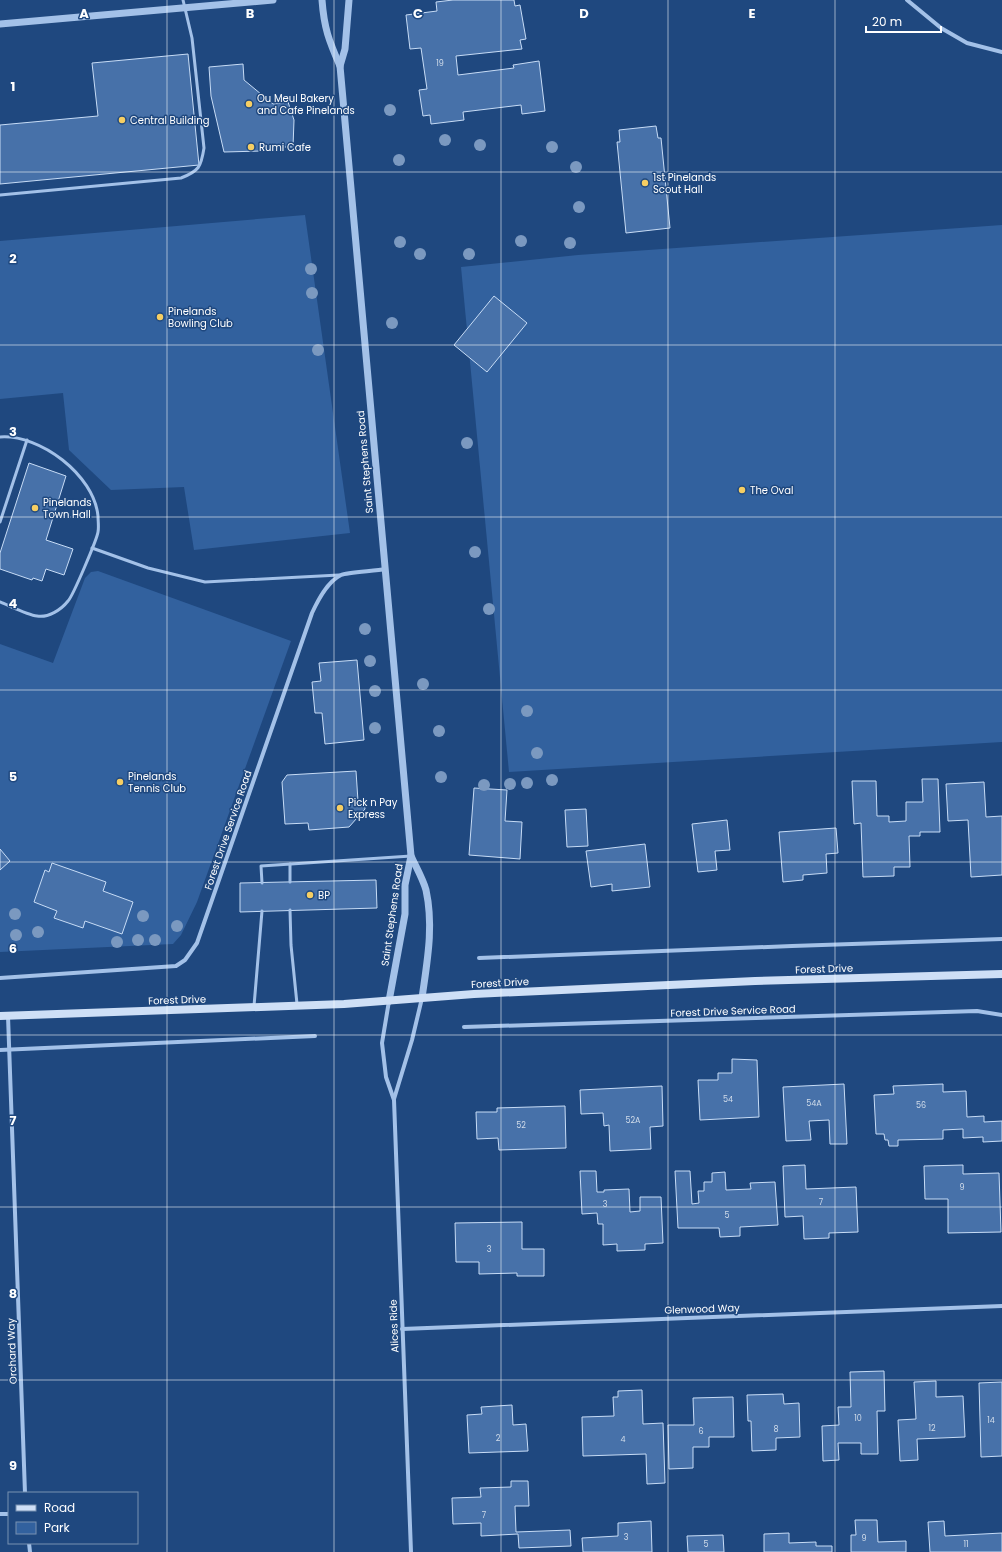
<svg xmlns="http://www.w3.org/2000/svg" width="1002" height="1552" font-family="Poppins,sans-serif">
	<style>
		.green { fill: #32619e }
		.building { fill: #4771a9; stroke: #c7dcf6 }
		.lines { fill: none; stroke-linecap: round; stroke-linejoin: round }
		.service { stroke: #a3c1e8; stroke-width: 3 }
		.minor { stroke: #a3c1e8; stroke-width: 4 }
		.tertiary { stroke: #a3c1e8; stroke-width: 7 }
		.secondary { stroke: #cedff6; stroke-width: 8 }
		.tree { fill: #7b99c0 }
		.grid { fill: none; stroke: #fff; stroke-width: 1; stroke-opacity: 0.55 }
		.poi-dot { fill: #f6ce63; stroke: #1f487f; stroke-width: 1.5 }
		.labels { text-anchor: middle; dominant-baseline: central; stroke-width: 3; stroke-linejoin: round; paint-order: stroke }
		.number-label { font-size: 8px; fill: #d1dcea }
		.poi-label { font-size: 10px; fill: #fff; stroke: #1f487f; text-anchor: start }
		.street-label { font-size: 10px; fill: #fff; stroke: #1f487f }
		.grid-label { font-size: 13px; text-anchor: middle; font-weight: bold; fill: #fff; stroke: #1f487f; stroke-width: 3; stroke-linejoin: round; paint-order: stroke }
	</style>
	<rect width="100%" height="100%" fill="#1f487f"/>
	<g class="green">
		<polygon points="305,215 350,533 194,550 184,487 111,490 69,450 63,393 0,399 0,241"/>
		<polygon points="1002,225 1002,742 509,772 461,267 578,255"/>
		<polygon points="98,571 291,641 197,902 181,935 173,944 0,952 0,644 53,663 85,578 91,572"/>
	</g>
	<g class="building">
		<polygon points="453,0 514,0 515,6 520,5 526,39 520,40 522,49 456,56 458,75 514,68 513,65 539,61 545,111 522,114 521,105 463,112 464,120 431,124 430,115 423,116 419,90 427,89 421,48 410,49 406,15 437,11 436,2"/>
		<polygon points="188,54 199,165 0,184 0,125 98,116 92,63"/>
		<polygon points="243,64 244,80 273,104 288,102 294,120 293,147 283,147 262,151 224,152 211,96 209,67"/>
		<polygon points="656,126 658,138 661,138 670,228 626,233 617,142 620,142 619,130"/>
		<polygon points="494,296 527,323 487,372 454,345"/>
		<polygon points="29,463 66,476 46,540 73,549 64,575 46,569 42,581 33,578 32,580 0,569 0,553"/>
		<polygon points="357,660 364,740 325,744 322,713 315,713 312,682 321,681 319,663"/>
		<polygon points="356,771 358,801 364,801 365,809 349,827 309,830 308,823 285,824 282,782 287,775"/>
		<polygon points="922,779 938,779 940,832 920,832 920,836 909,836 910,867 894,867 894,876 863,877 861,823 854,824 852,781 876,781 877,816 889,816 889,822 906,821 906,802 923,802"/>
		<polygon points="984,782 986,817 1002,816 1002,875 971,877 968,820 948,821 946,784"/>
		<polygon points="474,788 507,790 505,821 522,822 520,859 469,855"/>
		<polygon points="586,809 588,846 567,847 565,810"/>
		<polygon points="727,820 730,850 715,851 717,870 698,872 692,824"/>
		<polygon points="836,828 838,853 826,854 827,873 803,875 803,880 783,882 779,832"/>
		<polygon points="645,844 650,887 612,891 612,884 591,887 586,851"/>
		<polygon points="0,849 10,861 0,870"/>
		<polygon points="52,863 106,882 103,891 133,902 122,934 85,921 83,928 54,918 57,911 34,902 45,870 49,872"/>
		<polygon points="376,880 377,908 240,912 240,883"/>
		<polygon points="732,1059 757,1060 759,1117 700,1120 698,1080 718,1080 718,1073 732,1073"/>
		<polygon points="844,1084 847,1144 830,1144 829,1120 809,1121 811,1140 786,1141 783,1087"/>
		<polygon points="943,1084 943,1092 966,1091 967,1117 984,1116 984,1122 1002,1121 1002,1141 983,1142 983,1137 963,1138 963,1129 943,1130 943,1139 898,1140 898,1146 889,1146 888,1140 885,1140 884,1134 876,1134 874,1095 894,1094 893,1086"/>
		<polygon points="662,1086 663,1126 650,1127 651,1149 610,1151 609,1125 604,1126 603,1113 581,1114 580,1090"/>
		<polygon points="565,1106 566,1148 499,1150 498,1138 477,1139 476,1112 497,1112 497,1108"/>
		<polygon points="805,1165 806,1189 856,1187 858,1232 829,1233 829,1238 804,1239 803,1216 785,1217 783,1166"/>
		<polygon points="963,1165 963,1174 999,1173 1001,1232 948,1233 948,1199 925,1199 924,1166"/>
		<polygon points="580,1171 596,1171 597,1192 604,1192 604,1190 629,1189 630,1212 640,1211 640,1197 661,1197 663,1243 645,1244 645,1250 617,1251 617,1244 603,1245 603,1224 598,1224 597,1213 582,1214"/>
		<polygon points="675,1171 690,1171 692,1204 699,1203 698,1191 704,1191 704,1182 712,1182 712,1173 725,1172 726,1190 751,1189 750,1183 775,1182 778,1225 740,1227 740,1236 720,1237 719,1228 678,1228"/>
		<polygon points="522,1222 522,1249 544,1249 544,1276 517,1276 517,1273 479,1274 479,1262 456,1262 455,1223"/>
		<polygon points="884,1371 885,1411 877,1411 878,1454 861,1454 861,1443 838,1443 839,1460 823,1461 822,1426 839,1425 838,1407 851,1407 850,1372"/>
		<polygon points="936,1381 936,1397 963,1396 965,1437 917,1439 918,1460 900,1461 898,1420 916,1419 914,1382"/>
		<polygon points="1002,1382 1002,1456 981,1457 979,1383"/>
		<polygon points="642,1390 643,1424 663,1423 665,1483 647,1484 646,1454 583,1456 582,1417 614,1416 613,1397 618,1397 618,1391"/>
		<polygon points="783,1394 784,1404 799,1403 800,1437 776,1438 776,1450 752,1451 751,1421 748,1421 747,1395"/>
		<polygon points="733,1397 734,1437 709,1437 709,1447 693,1447 693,1468 669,1469 668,1425 694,1425 693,1398"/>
		<polygon points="512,1405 513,1425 526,1424 528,1451 469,1453 467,1415 482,1414 481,1407"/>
		<polygon points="511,1481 528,1481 529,1506 515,1506 516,1532 570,1530 571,1546 519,1548 518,1534 481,1536 481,1523 453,1524 452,1498 481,1497 480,1488 511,1487"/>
		<polygon points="855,1520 877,1520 878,1542 906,1541 906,1552 851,1552 851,1535 856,1535"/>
		<polygon points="651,1521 652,1552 583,1552 582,1538 618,1536 618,1523"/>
		<polygon points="944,1521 945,1536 1002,1533 1002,1552 930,1552 928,1522"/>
		<polygon points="789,1533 789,1543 816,1542 816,1546 832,1546 832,1552 764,1552 764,1534"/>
		<polygon points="723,1535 724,1552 688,1552 687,1536"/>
	</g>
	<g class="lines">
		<g class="service">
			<path d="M0,195L181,178C199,171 201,167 204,148L192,38L183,0"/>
			<path d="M0,437C40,434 94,475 98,516C98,521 99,527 98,532C97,539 73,596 68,601C61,610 48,618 37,616C28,615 10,606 0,602"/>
			<polyline points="0,522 27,440"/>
			<polyline points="92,548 148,568 205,582 339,575"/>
			<polyline points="290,882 290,864"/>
			<polyline points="262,883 261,866 411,856"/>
			<polyline points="290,910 291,945 297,1004"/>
			<polyline points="254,1006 262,911"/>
		</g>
		<g class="minor">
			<polyline points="907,0 941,28 967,43 1002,52"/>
			<polyline points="479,958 792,946 1002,939"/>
			<path d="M0,978L176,966L185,960L197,943L312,613C318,600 327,582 341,575C347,572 376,571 385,569"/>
			<polyline points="389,1001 382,1043 386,1077 394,1100 411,1552"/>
			<polyline points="8,1016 25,1493"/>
			<polyline points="464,1027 977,1011 1002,1015"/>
			<polyline points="0,1050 315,1036"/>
			<polyline points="394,1099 412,1040 422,998"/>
			<polyline points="402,1329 1002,1306"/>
			<polyline points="0,1514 9,1514"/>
			<polyline points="29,1543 30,1552"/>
		</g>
		<g class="tertiary">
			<path d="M322,0C324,28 329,41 340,66"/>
			<polyline points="349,0 345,49 340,66 411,856 405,885 405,914 389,1001"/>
			<polyline points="0,24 273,0"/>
			<path d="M411,856C416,867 423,879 426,890C434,927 427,962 422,998"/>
		</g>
		<polyline class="secondary" points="0,1016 344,1004 474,994 755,981 1002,974"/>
	</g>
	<g class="tree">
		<circle cx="390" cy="110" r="6"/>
		<circle cx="445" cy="140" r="6"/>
		<circle cx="480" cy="145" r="6"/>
		<circle cx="552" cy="147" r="6"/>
		<circle cx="399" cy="160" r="6"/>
		<circle cx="576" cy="167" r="6"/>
		<circle cx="579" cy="207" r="6"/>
		<circle cx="521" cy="241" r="6"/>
		<circle cx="400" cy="242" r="6"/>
		<circle cx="570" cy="243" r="6"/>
		<circle cx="420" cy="254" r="6"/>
		<circle cx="469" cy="254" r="6"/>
		<circle cx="311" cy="269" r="6"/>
		<circle cx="312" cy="293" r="6"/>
		<circle cx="392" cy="323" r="6"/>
		<circle cx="318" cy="350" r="6"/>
		<circle cx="467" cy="443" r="6"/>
		<circle cx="475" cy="552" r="6"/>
		<circle cx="489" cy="609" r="6"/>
		<circle cx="365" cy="629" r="6"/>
		<circle cx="370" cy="661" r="6"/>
		<circle cx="423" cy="684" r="6"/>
		<circle cx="375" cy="691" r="6"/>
		<circle cx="527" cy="711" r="6"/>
		<circle cx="375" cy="728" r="6"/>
		<circle cx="439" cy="731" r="6"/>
		<circle cx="537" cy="753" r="6"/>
		<circle cx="441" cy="777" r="6"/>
		<circle cx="552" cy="780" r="6"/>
		<circle cx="527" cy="783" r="6"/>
		<circle cx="510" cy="784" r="6"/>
		<circle cx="484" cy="785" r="6"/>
		<circle cx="15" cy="914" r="6"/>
		<circle cx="143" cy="916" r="6"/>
		<circle cx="177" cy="926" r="6"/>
		<circle cx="38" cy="932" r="6"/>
		<circle cx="16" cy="935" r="6"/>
		<circle cx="138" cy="940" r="6"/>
		<circle cx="155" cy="940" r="6"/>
		<circle cx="117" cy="942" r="6"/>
	</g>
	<path class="grid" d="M167,0V1552M334,0V1552M501,0V1552M668,0V1552M835,0V1552M0,172H1002M0,345H1002M0,517H1002M0,690H1002M0,862H1002M0,1035H1002M0,1207H1002M0,1380H1002"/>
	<g class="poi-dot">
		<circle cx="249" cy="104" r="4"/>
		<circle cx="122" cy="120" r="4"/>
		<circle cx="251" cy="147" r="4"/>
		<circle cx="645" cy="183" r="4"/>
		<circle cx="160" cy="317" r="4"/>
		<circle cx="742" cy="490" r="4"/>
		<circle cx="35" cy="508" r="4"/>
		<circle cx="120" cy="782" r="4"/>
		<circle cx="340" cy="808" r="4"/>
		<circle cx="310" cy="895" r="4"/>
	</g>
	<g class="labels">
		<g class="number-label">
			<text x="440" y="63">19</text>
			<text x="728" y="1099">54</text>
			<text x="814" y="1103">54A</text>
			<text x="921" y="1105">56</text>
			<text x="633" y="1120">52A</text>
			<text x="521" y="1125">52</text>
			<text x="962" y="1187">9</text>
			<text x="821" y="1202">7</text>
			<text x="605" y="1204">3</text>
			<text x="727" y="1215">5</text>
			<text x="489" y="1249">3</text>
			<text x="858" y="1418">10</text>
			<text x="991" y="1420">14</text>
			<text x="932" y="1428">12</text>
			<text x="776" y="1429">8</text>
			<text x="701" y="1431">6</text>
			<text x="498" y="1438">2</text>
			<text x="623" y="1439">4</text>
			<text x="484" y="1515">7</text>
			<text x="626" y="1537">3</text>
			<text x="864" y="1538">9</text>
			<text x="706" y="1544">5</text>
			<text x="966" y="1544">11</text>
		</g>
		<g class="poi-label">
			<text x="257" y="98">Ou Meul Bakery<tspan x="257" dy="12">and Cafe Pinelands</tspan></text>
			<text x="130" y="120">Central Building</text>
			<text x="259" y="147">Rumi Cafe</text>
			<text x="653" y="177">1st Pinelands<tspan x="653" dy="12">Scout Hall</tspan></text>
			<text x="168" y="311">Pinelands<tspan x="168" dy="12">Bowling Club</tspan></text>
			<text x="750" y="490">The Oval</text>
			<text x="43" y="502">Pinelands<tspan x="43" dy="12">Town Hall</tspan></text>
			<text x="128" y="776">Pinelands<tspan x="128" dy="12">Tennis Club</tspan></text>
			<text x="348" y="802">Pick n Pay<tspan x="348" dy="12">Express</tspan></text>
			<text x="318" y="895">BP</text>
		</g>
		<g class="street-label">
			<text transform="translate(365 462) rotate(-95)">Saint Stephens Road</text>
			<text transform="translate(228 830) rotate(-71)">Forest Drive Service Road</text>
			<text transform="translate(392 915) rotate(-82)">Saint Stephens Road</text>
			<text transform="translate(824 969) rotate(-2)">Forest Drive</text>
			<text transform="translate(500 983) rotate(-3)">Forest Drive</text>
			<text transform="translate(177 1000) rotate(-2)">Forest Drive</text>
			<text transform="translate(733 1011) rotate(-2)">Forest Drive Service Road</text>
			<text transform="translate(702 1309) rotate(-2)">Glenwood Way</text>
			<text transform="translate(394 1326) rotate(-92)">Alices Ride</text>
			<text transform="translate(12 1351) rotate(-92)">Orchard Way</text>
		</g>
	</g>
	<g class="grid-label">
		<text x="84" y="18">A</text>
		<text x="250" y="18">B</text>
		<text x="418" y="18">C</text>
		<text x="584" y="18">D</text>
		<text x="752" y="18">E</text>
		<text x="13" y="91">1</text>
		<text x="13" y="263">2</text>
		<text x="13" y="436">3</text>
		<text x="13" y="608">4</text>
		<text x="13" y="781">5</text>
		<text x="13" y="953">6</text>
		<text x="13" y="1125">7</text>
		<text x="13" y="1298">8</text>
		<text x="13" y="1470">9</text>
	</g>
	<rect x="8" y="1492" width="130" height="52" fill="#1f487f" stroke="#7991b2"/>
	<rect x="16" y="1505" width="20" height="6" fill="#cedff6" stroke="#7991b2"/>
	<text x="44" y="1512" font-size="12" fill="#ffffff">Road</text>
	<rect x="16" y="1522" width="20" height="12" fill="#32619e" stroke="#7991b2"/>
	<text x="44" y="1532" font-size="12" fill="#ffffff">Park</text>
	<path d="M866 26v6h75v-6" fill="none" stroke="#ffffff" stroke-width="2"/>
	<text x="872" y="26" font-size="12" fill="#ffffff" stroke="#1f487f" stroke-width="3" paint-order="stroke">20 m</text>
</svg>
